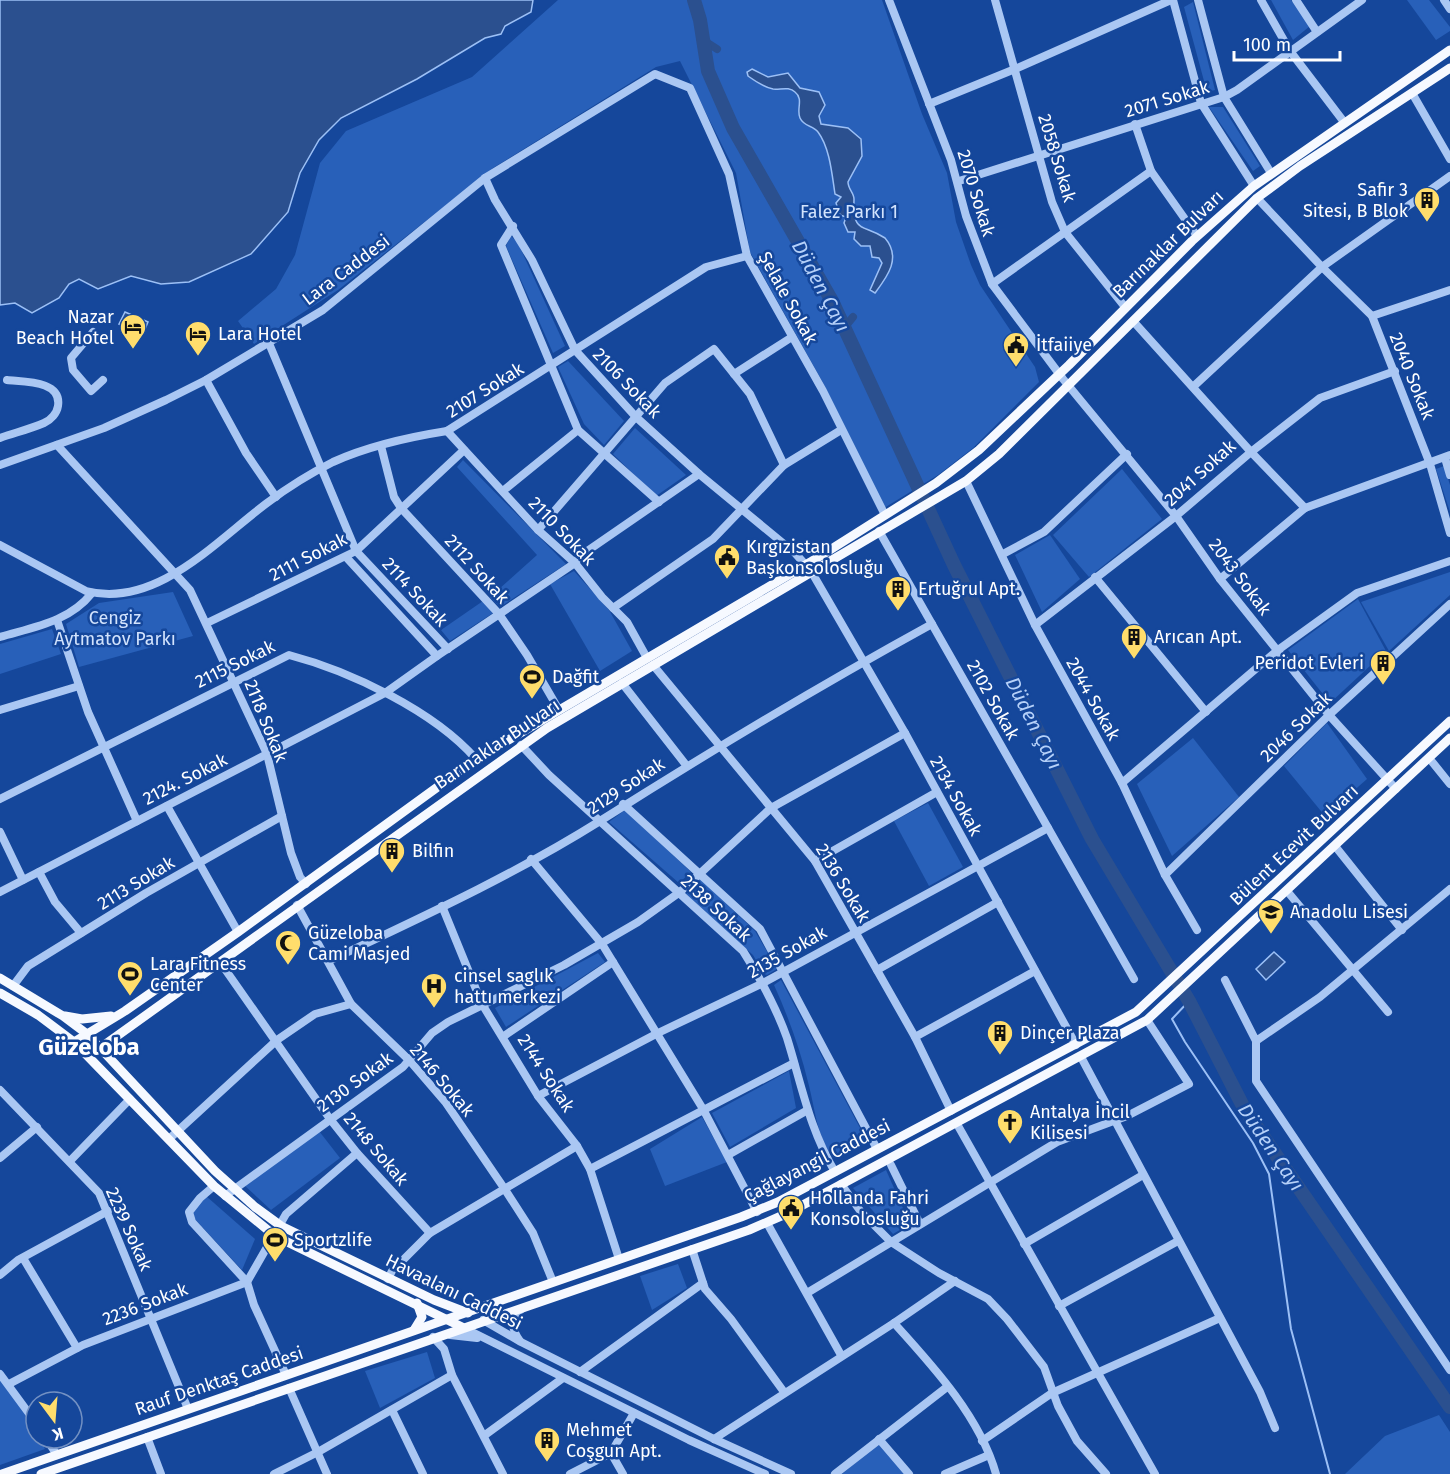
<svg xmlns="http://www.w3.org/2000/svg" width="1450" height="1474" font-family="'Fira Sans',sans-serif">
	<style>
		.green { fill: #2860b9 }
		.water { fill: #2b508f; stroke: #9cc0f6; stroke-width: 1.5 }
		.lines { fill: none; stroke-linecap: round; stroke-linejoin: round }
		.stream { stroke: #9cc0f6; stroke-width: 2 }
		.canal { stroke: #2b508f; stroke-width: 8 }
		.river { stroke: #2b508f; stroke-width: 14 }
		.minor { stroke: #aac7f3; stroke-width: 8 }
		.major { stroke: #f6f9ff; stroke-width: 9 }
		.labels { text-anchor: middle; dominant-baseline: central; stroke-width: 5; stroke-linejoin: round; paint-order: stroke }
		.street-label { font-size: 18px; fill: #fff; stroke: #15479b }
		.poi-label { font-size: 18px; fill: #fff; stroke: #15479b; text-anchor: start }
		.park-label { font-size: 18px; fill: #d2e3fd; stroke: #15479b }
		.water-label { font-size: 20px; font-style: italic; fill: #b6d1f9; stroke: #15479b }
		.district-label { font-size: 24px; font-weight: bold; fill: #fff; stroke: #15479b }
	</style>
	<rect width="100%" height="100%" fill="#15479b"/>
	<g class="green">
		<polygon points="558,0 882,0 922,114 947,173 956,222 971,265 980,285 1035,367 1039,382 973,448 938,475 884,508 822,381 750,252 736,173 680,61 656,67 493,168 338,290 254,344 238,321 276,289 295,255 320,163 346,131 472,77"/>
		<polygon points="1271,0 1291,0 1310,26 1293,40"/>
		<polygon points="1407,0 1429,0 1450,27 1450,31 1436,40"/>
		<polygon points="1193,2 1215,90 1207,92 1184,7"/>
		<polygon points="1209,107 1223,107 1260,166 1253,171"/>
		<polygon points="511,236 518,243 565,346 553,353 506,246"/>
		<polygon points="568,361 624,421 604,445 584,424 558,367"/>
		<polygon points="635,428 686,475 656,496 613,454"/>
		<polygon points="463,460 566,564 500,607 490,597 537,555 457,467"/>
		<polygon points="1444,466 1450,485 1450,512 1436,469"/>
		<polygon points="1122,469 1162,519 1089,577 1053,535"/>
		<polygon points="1050,535 1080,579 1042,612 1015,555"/>
		<polygon points="574,571 609,610 632,651 600,671 550,584"/>
		<polygon points="1450,572 1450,595 1389,651 1361,602"/>
		<polygon points="173,592 193,636 79,667 66,624 99,603"/>
		<polygon points="1358,599 1386,651 1330,703 1288,650"/>
		<polygon points="483,601 493,613 450,641 441,630"/>
		<polygon points="52,629 61,654 0,674 0,644"/>
		<polygon points="1327,723 1367,779 1325,816 1284,766"/>
		<polygon points="1193,738 1239,797 1172,856 1137,784"/>
		<polygon points="928,803 963,867 929,886 894,821"/>
		<polygon points="625,810 691,872 679,883 609,822"/>
		<polygon points="699,878 755,931 777,969 767,975 764,974 753,955 686,894"/>
		<polygon points="598,953 605,962 506,1027 495,1008"/>
		<path d="M781,980L867,1141L832,1157C815,1129 816,1112 808,1082C800,1049 788,1016 774,985Z"/>
		<polygon points="789,1071 796,1108 730,1147 712,1113"/>
		<polygon points="702,1117 727,1162 665,1186 650,1149"/>
		<polygon points="319,1131 340,1158 271,1210 244,1185"/>
		<polygon points="886,1170 910,1224 893,1234 853,1188"/>
		<polygon points="206,1196 255,1239 242,1270 193,1217 192,1212"/>
		<polygon points="678,1264 687,1288 652,1310 640,1276"/>
		<polygon points="427,1352 435,1378 380,1408 365,1371"/>
		<polygon points="0,1376 10,1387 36,1433 36,1438 39,1438 45,1449 0,1465"/>
		<polygon points="1439,1415 1450,1432 1450,1474 1345,1474 1385,1436"/>
		<polygon points="879,1443 905,1474 842,1474"/>
	</g>
	<g class="water">
		<polygon points="0,0 533,0 531,12 505,26 501,34 485,38 417,79 341,118 319,140 300,173 288,212 251,254 189,282 161,284 131,276 98,289 79,279 69,284 59,298 32,313 15,303 0,305"/>
		<path d="M752,69L768,77L788,73L800,88L819,92L825,105L819,116L821,124L848,128L861,139L862,156L848,182C848,189 854,193 854,199C853,235 862,223 885,238C902,258 887,277 875,293L870,290L882,263L879,258L872,257L870,246H861L854,239L855,232H848L844,223L846,217L840,215L836,203L841,197L835,194C832,175 830,148 818,132C813,125 804,127 800,118C796,109 804,99 795,92C789,86 780,90 773,89C763,87 755,81 748,76L747,72Z"/>
		<polygon points="125,312 148,322 143,334 119,324"/>
		<polygon points="1274,952 1285,962 1266,980 1256,969"/>
	</g>
	<g class="lines">
		<polyline class="stream" points="1189,1001 1172,1019 1185,1042 1253,1143 1269,1174 1291,1329 1330,1474"/>
		<g class="canal">
			<polyline points="703,40 717,49"/>
			<polyline points="844,328 853,317"/>
		</g>
		<polyline class="river" points="694,0 700,20 708,71 733,128 832,301 954,565 1092,839 1189,1001 1245,1110 1450,1407"/>
		<g class="minor">
			<polyline points="889,0 951,160 966,216 992,284 1063,379 1176,516 1220,579 1329,715 1396,789"/>
			<polyline points="995,0 1052,202 1065,232 1125,307"/>
			<polyline points="1173,0 1201,103 1254,186"/>
			<polyline points="1198,0 1224,97 1271,173"/>
			<polyline points="1261,0 1290,51 1344,122"/>
			<polyline points="1296,0 1317,32"/>
			<polyline points="1444,0 1450,9"/>
			<polyline points="1412,93 1450,159"/>
			<polyline points="929,104 1015,69 1171,0"/>
			<polyline points="1135,124 1151,171 1197,236"/>
			<polyline points="1450,176 1322,267 1372,316 1430,464 1450,533"/>
			<polyline points="485,178 495,200 532,260 575,350 636,417 699,474 795,553 811,571 905,733 1076,1045"/>
			<polyline points="959,181 1224,97 1237,90 1362,0"/>
			<polyline points="513,226 501,245 578,430 659,502"/>
			<polyline points="992,284 1151,171"/>
			<polyline points="1372,316 1450,290"/>
			<polyline points="93,332 71,358 73,370 91,391 103,380"/>
			<polyline points="268,341 356,551 448,649"/>
			<polyline points="734,374 792,337"/>
			<polyline points="206,380 246,453 276,497"/>
			<polyline points="1194,386 1322,267 1257,198"/>
			<polyline points="447,431 538,530 575,563 602,597 627,622 647,658"/>
			<path d="M0,438C14,433 30,429 44,423C51,420 57,413 58,406C62,380 23,382 7,380"/>
			<polyline points="57,445 190,590 267,754 291,853 300,877 306,884"/>
			<polyline points="381,446 394,497 401,508 499,614 527,655 559,710"/>
			<polyline points="1445,458 1450,475"/>
			<polyline points="0,465 104,428 166,400 206,380 323,310 485,178 655,74 690,88 729,174 747,256 823,391 885,515"/>
			<polyline points="966,481 1035,625 1122,783 1165,875 1197,930"/>
			<polyline points="504,490 578,430"/>
			<polyline points="1305,508 1251,452 1320,398 1395,371"/>
			<polyline points="538,530 665,383 714,349 750,394 784,465 841,430"/>
			<polyline points="879,531 1134,979"/>
			<path d="M0,545L86,591C156,609 216,541 267,503C287,488 311,473 333,462C368,446 409,437 447,431L706,267L747,256"/>
			<polyline points="1003,554 1044,532 1127,454"/>
			<polyline points="1095,577 1206,712"/>
			<polyline points="1220,579 1305,508 1450,455"/>
			<polyline points="613,608 713,539 784,465"/>
			<polyline points="57,620 88,712 137,821"/>
			<polyline points="207,623 356,551 464,450"/>
			<polyline points="1035,625 1176,516 1251,452 1133,321"/>
			<path d="M0,637C34,627 69,622 92,593"/>
			<polyline points="437,656 575,563 580,556 699,474"/>
			<polyline points="653,665 815,861 915,1037 951,1111"/>
			<polyline points="622,683 686,765"/>
			<polyline points="0,710 79,686"/>
			<path d="M521,745L549,775L743,951C760,978 776,1007 787,1038C802,1086 809,1128 835,1172"/>
			<polyline points="1429,758 1450,784"/>
			<polyline points="1122,783 1278,650 1357,593 1450,561"/>
			<path d="M0,799L289,655C350,671 434,711 476,759"/>
			<polyline points="623,804 760,929 877,1149"/>
			<polyline points="167,806 238,932"/>
			<polyline points="0,832 23,880"/>
			<polyline points="1335,846 1402,930"/>
			<polyline points="531,859 602,944 703,1109 757,1212"/>
			<polyline points="815,861 937,792"/>
			<polyline points="39,872 55,902 81,933"/>
			<polyline points="1165,875 1329,715 1450,604"/>
			<polyline points="1287,891 1388,1012"/>
			<polyline points="0,892 385,693 437,656 346,557"/>
			<polyline points="297,905 351,1004 409,1060 446,1103 504,1188 533,1233 553,1282"/>
			<polyline points="442,906 482,1004 538,1096 577,1146 590,1169 619,1259"/>
			<path d="M329,961C420,918 514,875 600,821C709,752 819,686 932,624"/>
			<polyline points="220,962 330,1119 357,1153 430,1233"/>
			<polyline points="877,970 998,902"/>
			<polyline points="1225,980 1256,1041 1320,997 1450,889"/>
			<polyline points="13,986 28,966 146,893 282,816"/>
			<polyline points="504,1036 613,962"/>
			<polyline points="915,1037 1035,971"/>
			<polyline points="1256,1041 1256,1081 1450,1370"/>
			<polyline points="1081,1057 1260,1392 1275,1428"/>
			<polyline points="0,1090 99,1193 188,1409"/>
			<polyline points="538,1096 658,1033 763,983 1048,828"/>
			<polyline points="957,1124 1155,1474"/>
			<polyline points="169,1139 277,1040 315,1014 351,1004"/>
			<polyline points="728,1155 806,1111"/>
			<polyline points="0,1158 37,1127"/>
			<polyline points="70,1161 130,1099"/>
			<polyline points="891,1165 920,1224"/>
			<polyline points="590,1169 794,1063"/>
			<polyline points="841,1184 861,1212 891,1242 939,1273 988,1299 1007,1319 1044,1367 1058,1406 1077,1441 1106,1474"/>
			<polyline points="214,1186 200,1198 189,1212 192,1222 247,1282 254,1305 286,1375"/>
			<polyline points="225,1196 403,1067 432,1033 448,1022 564,965 638,922 680,892 771,808 905,733"/>
			<polyline points="767,1223 841,1355"/>
			<polyline points="1024,1244 1143,1175"/>
			<polyline points="692,1249 705,1289 731,1319 784,1392"/>
			<polyline points="23,1258 77,1348"/>
			<polyline points="0,1275 18,1260 108,1211"/>
			<polyline points="388,1279 392,1271 430,1233 577,1146"/>
			<polyline points="807,1293 1057,1142 1127,1116 1189,1084 1147,1020"/>
			<polyline points="1059,1306 1178,1241"/>
			<polyline points="483,1320 521,1342 714,1439 791,1474"/>
			<path d="M894,1323C933,1366 980,1417 996,1474"/>
			<polyline points="462,1327 689,1440 765,1474"/>
			<polyline points="450,1335 477,1338"/>
			<polyline points="433,1337 444,1349 452,1375 503,1474"/>
			<path d="M520,1341C512,1330 508,1317 523,1308"/>
			<polyline points="580,1372 703,1283"/>
			<polyline points="0,1374 36,1423"/>
			<polyline points="9,1384 83,1345 247,1282 286,1214 357,1153"/>
			<polyline points="289,1388 327,1474"/>
			<polyline points="392,1410 423,1474"/>
			<polyline points="485,1435 563,1378"/>
			<polyline points="147,1437 161,1474"/>
			<polyline points="46,1438 57,1455"/>
			<polyline points="714,1439 894,1323 955,1281"/>
			<polyline points="879,1439 909,1474"/>
			<polyline points="982,1441 1052,1393 1220,1318"/>
			<polyline points="611,1453 623,1474"/>
			<polyline points="274,1474 318,1452 452,1375"/>
			<polyline points="570,1474 611,1453 634,1413"/>
			<polyline points="835,1474 947,1387"/>
			<polyline points="945,1474 989,1455"/>
		</g>
		<g class="major">
			<polyline points="0,978 63,1016 87,1034 215,1171 255,1207 281,1226 434,1300 468,1313"/>
			<polyline points="0,993 38,1015 74,1042 214,1186 275,1236 462,1327"/>
			<polyline points="65,1016 82,1019 111,1016"/>
			<polyline points="74,1042 125,1011 238,932 476,759 814,560 936,483 979,450 1069,365 1192,241 1254,186 1450,50"/>
			<polyline points="89,1056 547,728 966,481 999,454 1257,198 1300,166 1450,68"/>
			<polyline points="414,1330 422,1317 417,1303"/>
			<polyline points="2,1474 741,1217 778,1202 1136,1012 1450,721"/>
			<polyline points="41,1474 749,1230 788,1213 1147,1020 1450,738"/>
		</g>
	</g>
	<defs>
		<g id="building-pin" transform="scale(1.35)"><path d="M0 17L-7.5 6A9.5 9.5 0 1 1 7.5 6Z" fill="#ffdd6c" stroke="#15479b"/><path d="M-4-6H4V6H1V3H-1V6H-4ZM-2.5-4.3h1.7v1.8h-1.7ZM.8-4.3h1.7v1.8H.8ZM-2.5-1h1.7V.8h-1.7ZM.8-1h1.7V.8H.8Z" fill="#111"/></g>
		<g id="hotel-pin" transform="scale(1.35)"><path d="M0 17L-7.5 6A9.5 9.5 0 1 1 7.5 6Z" fill="#ffdd6c" stroke="#15479b"/><path d="M-6-4.5h1.5V1H6V5H4.5V3h-9V5H-6ZM-4 0a1.8 1.8 0 1 1 3.6 0ZM.5 0V-2.5h3Q6-2.5 6 0Z" fill="#111"/></g>
		<g id="civic-pin" transform="scale(1.35)"><path d="M0 17L-7.5 6A9.5 9.5 0 1 1 7.5 6Z" fill="#ffdd6c" stroke="#15479b"/><path d="M-.6-6.5H3V-4.5H.6V-3L4-1V1h2V6H-6V1h2V-1L-.6-3ZM-1.2 2.5V6h2.4V2.5Z" fill="#111"/></g>
		<g id="stadium-pin" transform="scale(1.35)"><path d="M0 17L-7.5 6A9.5 9.5 0 1 1 7.5 6Z" fill="#ffdd6c" stroke="#15479b"/><path d="M0-5a6.5 5 0 1 0 0 10a6.5 5 0 1 0 0-10ZM-3.5-1.8h7v3.6h-7Z" fill="#111"/></g>
		<g id="school-pin" transform="scale(1.35)"><path d="M0 17L-7.5 6A9.5 9.5 0 1 1 7.5 6Z" fill="#ffdd6c" stroke="#15479b"/><path d="M0-5L7-2L0 1L-7-2ZM-4 1L0 2.5L4 1V4Q0 6-4 4Z" fill="#111"/></g>
		<g id="mosque-pin" transform="scale(1.35)"><path d="M0 17L-7.5 6A9.5 9.5 0 1 1 7.5 6Z" fill="#ffdd6c" stroke="#15479b"/><path d="M3.5-4.9A6 6 0 1 0 3.5 4.9A5 5 0 1 1 3.5-4.9Z" fill="#111"/></g>
		<g id="hospital-pin" transform="scale(1.35)"><path d="M0 17L-7.5 6A9.5 9.5 0 1 1 7.5 6Z" fill="#ffdd6c" stroke="#15479b"/><path d="M-5-5h3v3.5h4V-5h3V5h-3V1.5h-4V5h-3Z" fill="#111"/></g>
		<g id="church-pin" transform="scale(1.35)"><path d="M0 17L-7.5 6A9.5 9.5 0 1 1 7.5 6Z" fill="#ffdd6c" stroke="#15479b"/><path d="M-1.2-6h2.4v3.5h3.3v2.4h-3.3V6h-2.4V-.1h-3.3v-2.4h3.3Z" fill="#111"/></g>
	</defs>
	<g fill-rule="evenodd">
		<use href="#building-pin" x="1427" y="200"/>
		<use href="#hotel-pin" x="133" y="327"/>
		<use href="#hotel-pin" x="198" y="334"/>
		<use href="#civic-pin" x="1016" y="345"/>
		<use href="#civic-pin" x="727" y="557"/>
		<use href="#building-pin" x="898" y="589"/>
		<use href="#building-pin" x="1134" y="637"/>
		<use href="#building-pin" x="1383" y="663"/>
		<use href="#stadium-pin" x="532" y="677"/>
		<use href="#building-pin" x="392" y="851"/>
		<use href="#school-pin" x="1271" y="912"/>
		<use href="#mosque-pin" x="288" y="943"/>
		<use href="#stadium-pin" x="130" y="974"/>
		<use href="#hospital-pin" x="434" y="986"/>
		<use href="#building-pin" x="1000" y="1033"/>
		<use href="#church-pin" x="1010" y="1122"/>
		<use href="#civic-pin" x="791" y="1208"/>
		<use href="#stadium-pin" x="275" y="1240"/>
		<use href="#building-pin" x="547" y="1440"/>
	</g>
	<g class="labels">
		<g class="street-label">
			<text transform="translate(1167 99) rotate(-17)">2071 Sokak</text>
			<text transform="translate(1057 158) rotate(73)">2058 Sokak</text>
			<text transform="translate(976 193) rotate(73)">2070 Sokak</text>
			<text transform="translate(1168 244) rotate(-44)">Barınaklar Bulvarı</text>
			<text transform="translate(346 270) rotate(-37)">Lara Caddesi</text>
			<text transform="translate(788 298) rotate(61)">Şelale Sokak</text>
			<text transform="translate(1412 376) rotate(68)">2040 Sokak</text>
			<text transform="translate(627 383) rotate(46)">2106 Sokak</text>
			<text transform="translate(485 390) rotate(-32)">2107 Sokak</text>
			<text transform="translate(1200 473) rotate(-42)">2041 Sokak</text>
			<text transform="translate(562 531) rotate(46)">2110 Sokak</text>
			<text transform="translate(308 557) rotate(-27)">2111 Sokak</text>
			<text transform="translate(477 569) rotate(48)">2112 Sokak</text>
			<text transform="translate(1240 577) rotate(53)">2043 Sokak</text>
			<text transform="translate(415 592) rotate(47)">2114 Sokak</text>
			<text transform="translate(235 664) rotate(-26)">2115 Sokak</text>
			<text transform="translate(1093 699) rotate(61)">2044 Sokak</text>
			<text transform="translate(993 700) rotate(61)">2102 Sokak</text>
			<text transform="translate(266 721) rotate(68)">2118 Sokak</text>
			<text transform="translate(1296 727) rotate(-44)">2046 Sokak</text>
			<text transform="translate(497 744) rotate(-34)">Barınaklar Bulvarı</text>
			<text transform="translate(185 779) rotate(-27)">2124. Sokak</text>
			<text transform="translate(626 786) rotate(-33)">2129 Sokak</text>
			<text transform="translate(956 796) rotate(61)">2134 Sokak</text>
			<text transform="translate(1294 845) rotate(-43)">Bülent Ecevit Bulvarı</text>
			<text transform="translate(136 883) rotate(-31)">2113 Sokak</text>
			<text transform="translate(843 883) rotate(59)">2136 Sokak</text>
			<text transform="translate(716 908) rotate(43)">2138 Sokak</text>
			<text transform="translate(787 952) rotate(-29)">2135 Sokak</text>
			<text transform="translate(546 1073) rotate(57)">2144 Sokak</text>
			<text transform="translate(442 1080) rotate(50)">2146 Sokak</text>
			<text transform="translate(355 1082) rotate(-36)">2130 Sokak</text>
			<text transform="translate(376 1149) rotate(50)">2148 Sokak</text>
			<text transform="translate(817 1161) rotate(-27)">Çağlayangil Caddesi</text>
			<text transform="translate(129 1229) rotate(66)">2239 Sokak</text>
			<text transform="translate(454 1292) rotate(26)">Havaalanı Caddesi</text>
			<text transform="translate(145 1304) rotate(-21)">2236 Sokak</text>
			<text transform="translate(219 1381) rotate(-19)">Rauf Denktaş Caddesi</text>
		</g>
		<g class="poi-label">
			<text x="1408" y="190" text-anchor="end">Safir 3<tspan x="1408" dy="21">Sitesi, B Blok</tspan></text>
			<text x="114" y="317" text-anchor="end">Nazar<tspan x="114" dy="21">Beach Hotel</tspan></text>
			<text x="218" y="334">Lara Hotel</text>
			<text x="1036" y="345">İtfaiiye</text>
			<text x="746" y="547">Kırgızistan<tspan x="746" dy="21">Başkonsolosluğu</tspan></text>
			<text x="918" y="589">Ertuğrul Apt.</text>
			<text x="1154" y="637">Arıcan Apt.</text>
			<text x="1364" y="663" text-anchor="end">Peridot Evleri</text>
			<text x="552" y="677">Dağfit</text>
			<text x="412" y="851">Bilfin</text>
			<text x="1290" y="912">Anadolu Lisesi</text>
			<text x="308" y="933">Güzeloba<tspan x="308" dy="21">Cami Masjed</tspan></text>
			<text x="150" y="964">Lara Fitness<tspan x="150" dy="21">Center</tspan></text>
			<text x="454" y="976">cinsel saglık<tspan x="454" dy="21">hattı merkezi</tspan></text>
			<text x="1020" y="1033">Dinçer Plaza</text>
			<text x="1030" y="1112">Antalya İncil<tspan x="1030" dy="21">Kilisesi</tspan></text>
			<text x="810" y="1198">Hollanda Fahri<tspan x="810" dy="21">Konsolosluğu</tspan></text>
			<text x="294" y="1240">Sportzlife</text>
			<text x="566" y="1430">Mehmet<tspan x="566" dy="21">Coşgun Apt.</tspan></text>
		</g>
		<g class="park-label">
			<text x="849" y="212">Falez Parkı 1</text>
			<text x="115" y="618">Cengiz<tspan x="115" dy="21">Aytmatov Parkı</tspan></text>
		</g>
		<g class="water-label">
			<text transform="translate(821 286) rotate(62)">Düden Çayı</text>
			<text transform="translate(1034 723) rotate(63)">Düden Çayı</text>
			<text transform="translate(1271 1147) rotate(56)">Düden Çayı</text>
		</g>
		<g class="district-label">
			<text x="89" y="1047">Güzeloba</text>
		</g>
	</g>
	<g transform="translate(54 1420) rotate(164)"><circle r="28" fill="#15479b" stroke="#7391c3" stroke-width="1.5"/>
	<path d="M0-4.5L10 22L0 15L-10 22Z" fill="#ffdd6c"/>
	<text y="-9" font-size="16" font-weight="bold" text-anchor="middle" fill="#ffffff">K</text>
	</g>
	<path d="M1234 51v9h106v-9" fill="none" stroke="#ffffff" stroke-width="3"/>
	<text x="1243" y="51" font-size="18" fill="#ffffff" stroke="#15479b" stroke-width="4.5" paint-order="stroke">100 m</text>
</svg>
